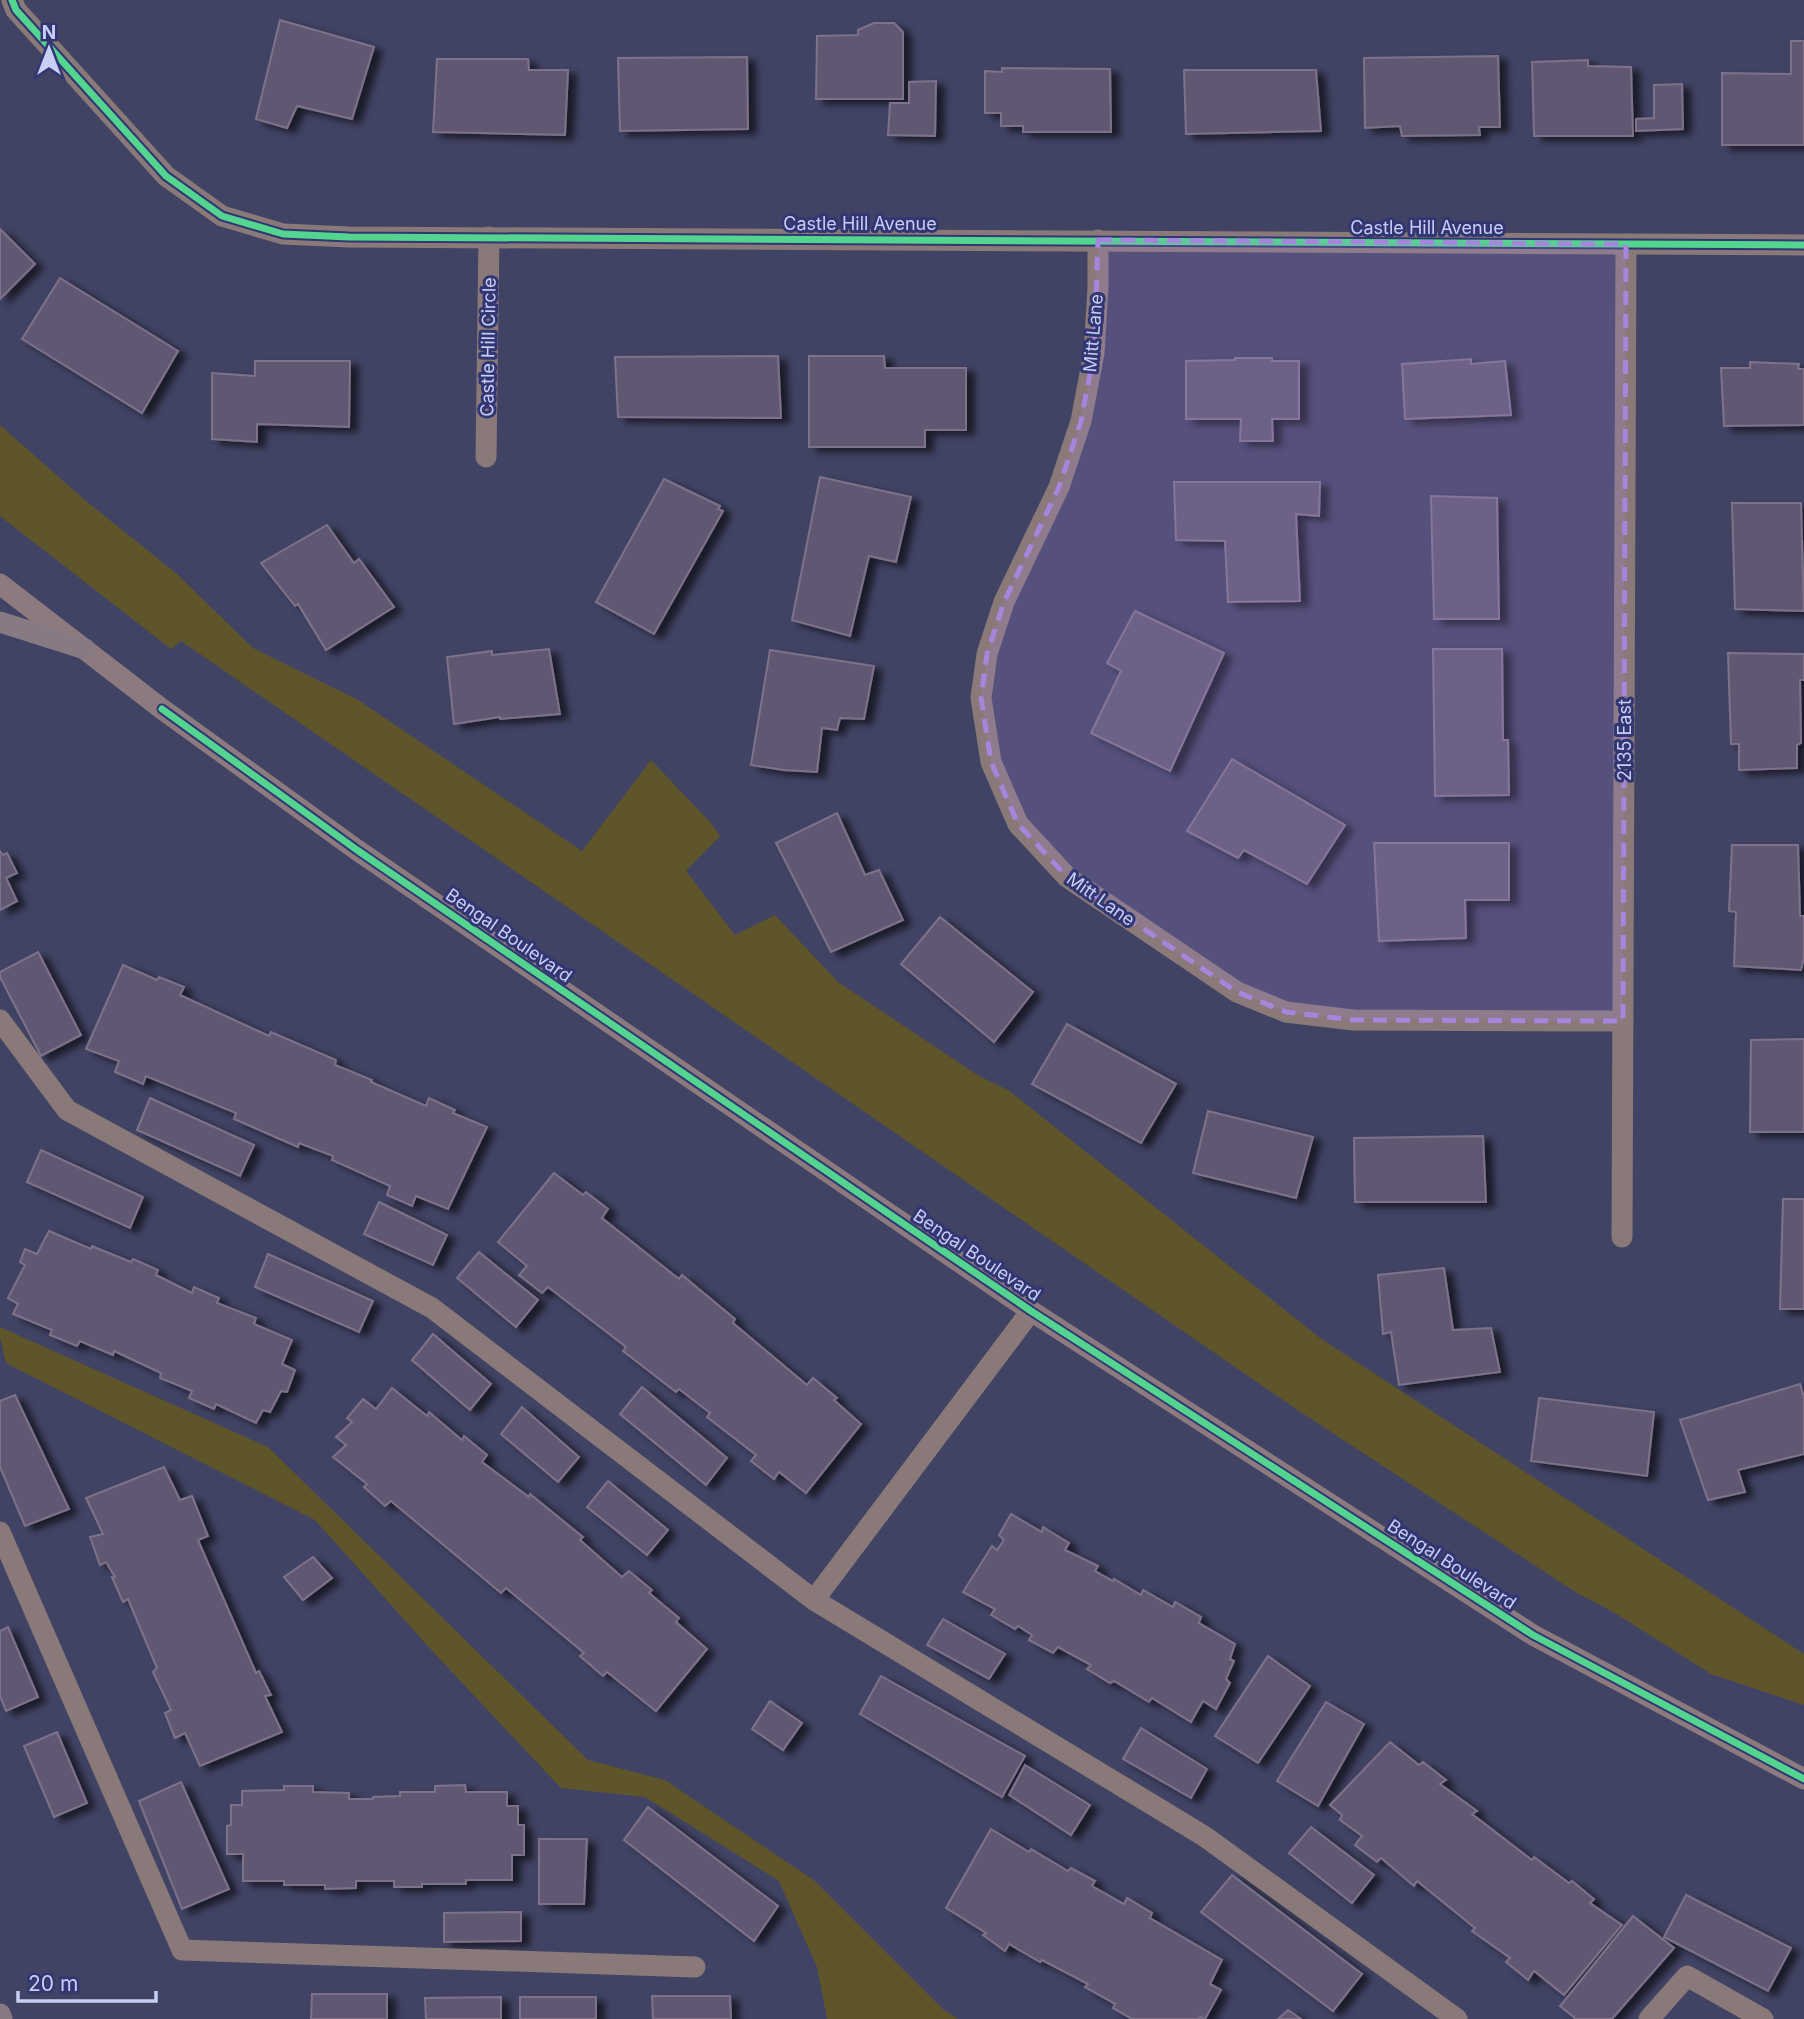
<svg xmlns="http://www.w3.org/2000/svg" width="1804" height="2019" font-family="Inter,sans-serif">
	<style>
		.green { fill: #5f552b }
		.building { fill: #615972; stroke: #7e728a; stroke-width: 2; filter: url(#shadow) }
		.lines { fill: none; stroke-linecap: round; stroke-linejoin: round }
		.service { stroke: #897978; stroke-width: 21 }
		.minor { stroke: #897978; stroke-width: 21 }
		.secondary { stroke: #8c7a7e; stroke-width: 21 }
		.primary { stroke: #887a83; stroke-width: 21 }
		.cycleway-casing { stroke: #323673; stroke-width: 11 }
		.cycleway { stroke: #53d58f; stroke-width: 7 }
		.marked { fill: #a586dc; fill-opacity: 0.2; stroke: #a586dc; stroke-width: 5; stroke-dasharray: 14 9; stroke-linejoin: round }
		.labels { text-anchor: middle; dominant-baseline: central; stroke-width: 6; stroke-linejoin: round; paint-order: stroke }
		.street-label { font-size: 18px; fill: #c8cff4; stroke: #323673 }
	</style>
	<defs>
		<filter id="shadow"><feDropShadow dx="8" dy="4.5" stdDeviation="3.5" flood-color="#0009"/></filter>
	</defs>
	<rect width="100%" height="100%" fill="#414364"/>
	<g class="green">
		<polygon points="0,425 86,501 177,574 253,648 358,700 582,851 651,760 711,823 720,836 686,871 735,935 775,915 838,982 979,1076 1008,1090 1320,1338 1804,1654 1804,1705 1711,1674 1615,1613 1577,1593 1299,1411 181,641 171,649 0,516"/>
		<polygon points="0,1327 268,1447 588,1760 665,1780 815,1881 944,2010 959,2019 827,2019 817,1967 779,1881 645,1797 561,1788 435,1654 315,1520 6,1363 0,1337"/>
	</g>
	<g class="building">
		<polygon points="280,20 374,47 352,119 297,106 287,128 256,119"/>
		<polygon points="874,23 894,23 903,32 903,99 816,99 817,36 858,35 858,30"/>
		<polygon points="1791,41 1804,41 1804,145 1722,145 1722,73 1791,74"/>
		<polygon points="1498,56 1500,127 1479,127 1480,135 1402,136 1400,126 1365,128 1364,58"/>
		<polygon points="747,57 748,129 620,131 618,58"/>
		<polygon points="437,59 528,59 529,70 568,70 565,135 433,132"/>
		<polygon points="1588,60 1588,66 1631,67 1633,136 1534,136 1532,62"/>
		<polygon points="1002,68 1110,69 1111,132 1023,132 1023,126 1001,126 1001,113 985,113 985,71 1002,72"/>
		<polygon points="1184,70 1316,70 1321,131 1186,134"/>
		<polygon points="936,81 935,136 888,135 890,103 909,103 909,82"/>
		<polygon points="1682,84 1683,129 1636,131 1636,119 1654,118 1654,85"/>
		<polygon points="0,229 35,264 0,299"/>
		<polygon points="60,278 178,351 142,413 22,339"/>
		<polygon points="778,356 781,418 618,417 615,357"/>
		<polygon points="809,356 884,356 885,368 966,368 966,430 925,430 925,447 809,447"/>
		<polygon points="1235,358 1272,358 1272,361 1299,361 1299,419 1272,419 1273,441 1240,441 1241,419 1186,419 1186,361 1235,360"/>
		<polygon points="1471,359 1471,364 1505,361 1511,415 1405,419 1402,364"/>
		<polygon points="255,361 350,361 349,427 257,424 257,442 212,439 212,373 255,376"/>
		<polygon points="1750,362 1799,364 1798,369 1804,369 1804,425 1724,426 1721,368 1750,368"/>
		<polygon points="820,477 911,497 896,562 869,556 850,636 792,620"/>
		<polygon points="664,479 720,506 718,509 723,511 654,634 596,602"/>
		<polygon points="1174,482 1320,482 1319,516 1296,514 1300,601 1228,602 1225,541 1176,540"/>
		<polygon points="1431,496 1497,498 1499,619 1434,619"/>
		<polygon points="1732,503 1801,503 1804,611 1735,609"/>
		<polygon points="327,525 354,563 359,559 394,607 326,650 298,604 295,606 261,563"/>
		<polygon points="1135,611 1224,653 1170,771 1091,733 1121,671 1107,663"/>
		<polygon points="549,649 560,714 500,719 500,717 454,724 447,657 492,651 492,655"/>
		<polygon points="1433,649 1502,649 1503,740 1508,740 1509,795 1435,796"/>
		<polygon points="770,650 874,666 864,719 840,718 837,730 822,728 817,772 783,770 751,765"/>
		<polygon points="1728,653 1804,654 1804,680 1800,680 1801,743 1797,745 1797,768 1739,770 1739,744 1731,744"/>
		<polygon points="1232,759 1345,825 1307,884 1244,850 1238,858 1187,831"/>
		<polygon points="837,813 865,875 879,870 903,920 831,952 776,843"/>
		<polygon points="1374,843 1509,843 1509,900 1465,900 1466,938 1379,941"/>
		<polygon points="1732,845 1798,845 1800,916 1804,916 1804,957 1801,970 1734,966 1736,912 1729,911"/>
		<polygon points="0,851 3,855 7,853 17,873 6,878 17,901 0,910"/>
		<polygon points="940,917 1033,992 994,1042 901,964"/>
		<polygon points="38,952 81,1035 41,1056 0,977 0,972"/>
		<polygon points="123,965 157,980 159,977 184,987 180,995 269,1036 271,1032 336,1060 335,1065 372,1080 371,1082 426,1106 429,1098 455,1110 453,1113 487,1127 448,1209 416,1196 412,1206 387,1195 390,1186 332,1160 333,1156 299,1143 298,1147 234,1119 236,1113 146,1076 143,1084 115,1072 119,1061 86,1049"/>
		<polygon points="1067,1024 1176,1084 1141,1143 1032,1084"/>
		<polygon points="1804,1039 1804,1132 1750,1132 1751,1040"/>
		<polygon points="150,1098 254,1145 240,1176 137,1130"/>
		<polygon points="1208,1111 1313,1137 1296,1198 1193,1173"/>
		<polygon points="1483,1136 1486,1202 1355,1202 1354,1138"/>
		<polygon points="41,1150 143,1197 130,1228 27,1182"/>
		<polygon points="554,1173 583,1195 586,1192 608,1209 602,1218 679,1279 682,1275 735,1319 733,1323 807,1385 813,1378 837,1398 834,1400 861,1424 806,1493 779,1472 774,1479 751,1461 756,1455 707,1417 710,1413 679,1389 676,1392 623,1351 626,1347 548,1287 542,1293 519,1275 527,1266 498,1242"/>
		<polygon points="1783,1199 1804,1199 1804,1309 1780,1309"/>
		<polygon points="379,1202 447,1235 433,1265 364,1234"/>
		<polygon points="49,1231 91,1249 92,1246 131,1262 133,1259 158,1270 156,1275 192,1293 194,1287 219,1298 217,1303 256,1318 254,1324 292,1340 282,1364 295,1370 287,1392 281,1391 270,1412 263,1410 256,1423 216,1404 214,1409 189,1398 192,1391 160,1378 161,1373 114,1351 113,1355 80,1341 77,1346 50,1335 52,1330 13,1314 18,1304 8,1298 25,1265 20,1262 25,1249 37,1254"/>
		<polygon points="479,1252 538,1300 516,1327 457,1278"/>
		<polygon points="268,1254 373,1301 359,1332 255,1287"/>
		<polygon points="1444,1268 1453,1330 1491,1328 1500,1372 1399,1385 1391,1332 1383,1334 1378,1275"/>
		<polygon points="433,1334 491,1384 470,1410 412,1360"/>
		<polygon points="1800,1384 1804,1397 1804,1454 1738,1470 1745,1492 1708,1500 1680,1420"/>
		<polygon points="642,1387 727,1458 706,1485 620,1414"/>
		<polygon points="392,1388 427,1416 429,1412 462,1440 464,1436 487,1455 482,1462 529,1497 530,1494 583,1537 580,1540 622,1577 629,1571 652,1590 649,1593 679,1618 676,1622 707,1649 656,1711 607,1672 603,1676 580,1656 584,1653 506,1588 501,1593 391,1501 385,1506 364,1487 367,1484 333,1457 346,1445 336,1437 352,1422 347,1418 363,1399 376,1409"/>
		<polygon points="15,1395 69,1509 25,1526 0,1467 0,1401"/>
		<polygon points="1539,1398 1654,1412 1647,1476 1531,1461"/>
		<polygon points="522,1407 579,1457 558,1482 501,1434"/>
		<polygon points="164,1467 180,1500 192,1496 208,1536 198,1540 256,1673 259,1671 271,1695 265,1696 282,1732 200,1766 185,1733 175,1738 165,1713 171,1710 153,1672 157,1668 128,1599 123,1602 112,1577 115,1577 106,1562 100,1565 90,1537 103,1534 86,1498"/>
		<polygon points="608,1481 668,1530 647,1555 587,1507"/>
		<polygon points="1011,1514 1042,1532 1043,1527 1069,1543 1065,1550 1098,1566 1095,1571 1113,1581 1114,1579 1141,1595 1143,1590 1173,1607 1175,1602 1201,1617 1199,1623 1235,1644 1230,1659 1234,1661 1226,1679 1230,1683 1216,1709 1203,1701 1191,1722 1152,1698 1149,1702 1114,1681 1110,1683 1087,1669 1091,1665 1058,1647 1053,1653 1029,1640 1032,1635 1018,1626 1015,1629 991,1615 995,1609 963,1592 992,1546 997,1550 1004,1540 999,1535"/>
		<polygon points="313,1557 332,1578 303,1600 284,1577"/>
		<polygon points="943,1619 1005,1654 989,1679 927,1645"/>
		<polygon points="8,1627 38,1697 6,1711 0,1696 0,1631"/>
		<polygon points="1268,1656 1310,1686 1258,1763 1215,1736"/>
		<polygon points="881,1676 1025,1756 1002,1797 860,1714"/>
		<polygon points="770,1701 802,1723 783,1750 752,1729"/>
		<polygon points="1326,1702 1364,1724 1318,1806 1277,1781"/>
		<polygon points="1141,1728 1207,1769 1191,1798 1123,1759"/>
		<polygon points="57,1732 87,1803 54,1817 24,1746"/>
		<polygon points="1390,1742 1419,1765 1423,1762 1446,1780 1440,1784 1477,1811 1472,1814 1532,1860 1534,1857 1569,1883 1572,1881 1594,1899 1590,1903 1622,1925 1564,1995 1534,1971 1528,1980 1506,1962 1510,1958 1472,1931 1475,1928 1417,1881 1414,1886 1381,1858 1377,1862 1355,1845 1362,1836 1340,1820 1342,1815 1330,1805"/>
		<polygon points="1025,1765 1090,1805 1071,1835 1009,1795"/>
		<polygon points="181,1782 229,1889 182,1909 139,1801"/>
		<polygon points="465,1785 466,1792 507,1792 507,1806 518,1806 518,1825 524,1825 524,1855 512,1855 512,1880 466,1880 466,1884 422,1884 422,1887 394,1887 394,1881 356,1881 356,1888 325,1889 325,1885 284,1885 284,1881 243,1881 243,1854 227,1854 227,1826 231,1825 231,1805 242,1805 242,1791 284,1790 284,1786 313,1786 313,1792 349,1793 349,1799 373,1799 373,1797 400,1796 400,1792 435,1792 435,1786"/>
		<polygon points="648,1807 778,1906 754,1941 624,1840"/>
		<polygon points="1311,1827 1374,1875 1352,1903 1289,1853"/>
		<polygon points="991,1829 1029,1852 1031,1849 1068,1871 1071,1868 1095,1881 1092,1886 1124,1904 1127,1898 1152,1913 1150,1918 1222,1960 1210,1984 1221,1990 1205,2019 1200,2017 1199,2019 1132,2019 1113,2008 1115,2004 1085,1987 1088,1984 1042,1960 1040,1962 1009,1944 1005,1951 983,1935 986,1933 946,1908"/>
		<polygon points="539,1839 587,1839 584,1904 539,1904"/>
		<polygon points="1232,1875 1362,1974 1333,2011 1201,1912"/>
		<polygon points="1686,1895 1791,1948 1768,1991 1664,1937"/>
		<polygon points="521,1912 521,1941 444,1942 444,1913"/>
		<polygon points="1633,1916 1674,1948 1612,2019 1576,2019 1560,2006"/>
		<polygon points="312,1994 387,1994 387,2019 311,2019"/>
		<polygon points="652,1996 730,1996 731,2019 653,2019"/>
		<polygon points="501,1997 501,2019 426,2019 425,1998"/>
		<rect x="520" y="1997" width="76" height="22"/>
		<polygon points="1288,2010 1301,2019 1278,2019"/>
	</g>
	<g class="lines">
		<g class="service">
			<polyline points="0,1020 67,1110 432,1308 814,1600 1204,1836 1457,2019"/>
			<polyline points="0,1532 182,1950 695,1967"/>
			<polyline points="814,1600 1031,1311"/>
			<polyline points="1649,2019 1687,1976 1763,2019"/>
		</g>
		<g class="minor">
			<polyline points="12,0 16,10 166,176 222,216 283,234 349,237 1804,245"/>
			<polyline points="1098,240 1098,288 1094,353 1081,421 1059,487 1004,602 987,654 981,698 991,762 1018,824 1067,877 1237,992 1286,1012 1353,1020 1623,1021"/>
			<polyline points="486,457 489,237"/>
			<polyline points="1622,1237 1626,244"/>
		</g>
		<polyline class="secondary" points="0,584 162,709 357,850 1031,1311 1533,1635 1804,1779"/>
		<g class="primary">
			<polyline points="0,622 85,649"/>
			<polyline points="0,2014 2,2019"/>
		</g>
		<g class="cycleway-casing">
			<g id="cycleway">
				<polyline points="12,0 16,10 166,176 222,216 283,234 349,237 1804,245"/>
				<polyline points="162,709 357,850 1031,1311 1533,1635 1804,1779"/>
			</g>
		</g>
		<use href="#cycleway" class="cycleway"/>
	</g>
	<path class="marked" d="M1098,240L1626,244L1623,1021L1353,1020L1286,1012L1237,992L1067,877L1018,824L991,762L981,698L987,654L1004,602L1059,487L1081,421L1094,353Z"/>
	<g class="labels">
		<g class="street-label">
			<text x="860" y="223">Castle Hill Avenue</text>
			<text x="1427" y="227">Castle Hill Avenue</text>
			<text transform="translate(1093 333) rotate(-85)">Mitt Lane</text>
			<text transform="translate(488 347) rotate(-89)">Castle Hill Circle</text>
			<text transform="translate(1624 740) rotate(-90)">2135 East</text>
			<text transform="translate(1101 899) rotate(35)">Mitt Lane</text>
			<text transform="translate(509 935) rotate(35)">Bengal Boulevard</text>
			<text transform="translate(977 1255) rotate(34)">Bengal Boulevard</text>
			<text transform="translate(1452 1564) rotate(33)">Bengal Boulevard</text>
		</g>
	</g>
	<g transform="translate(49 49)" stroke="#323673" stroke-width="5" paint-order="stroke">
	<path d="M0-5L12 26L0 18L-12 26Z" fill="#c8cff4"/>
	<text y="-10" font-size="19" font-weight="bold" text-anchor="middle" fill="#c8cff4">N</text>
	</g>
	<path d="M18 1991v10h138v-10" fill="none" stroke="#c8cff4" stroke-width="3.5"/>
	<text x="28" y="1991" font-size="21" fill="#c8cff4" stroke="#323673" stroke-width="5" paint-order="stroke">20 m</text>
</svg>
